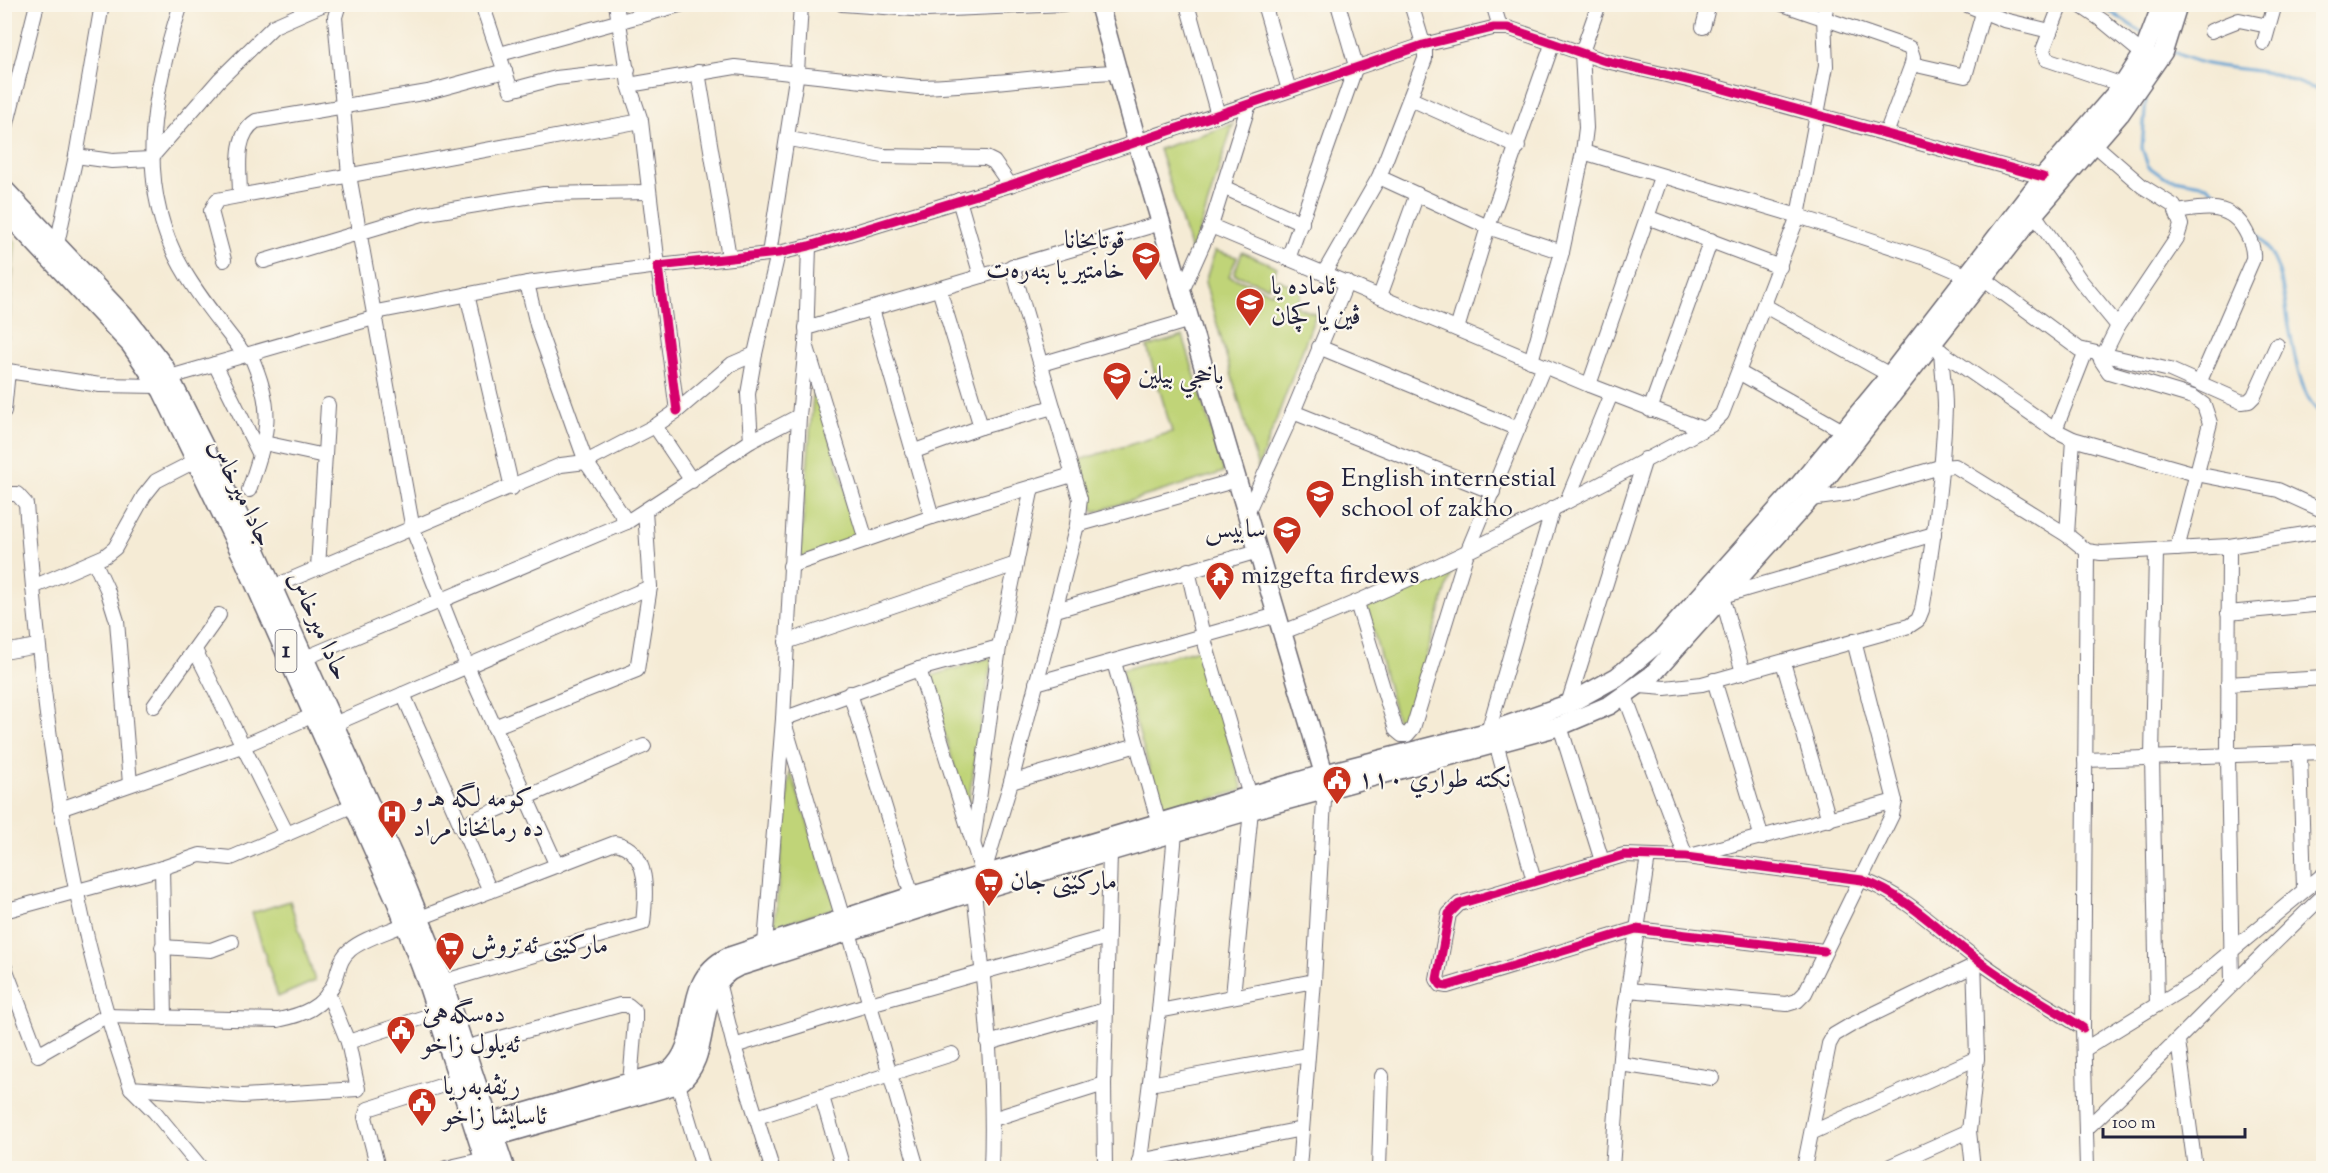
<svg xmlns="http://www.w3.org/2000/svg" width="2328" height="1173" font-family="'Sorts Mill Goudy',Amiri,serif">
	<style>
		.green { fill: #c0d478; stroke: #717b5a; stroke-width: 1.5 }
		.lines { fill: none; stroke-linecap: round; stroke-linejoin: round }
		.stream { stroke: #5fa0d2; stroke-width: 3 }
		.minor-casing { stroke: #6c6871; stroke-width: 16 }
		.major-casing { stroke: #6c6871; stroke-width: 21 }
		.minor { stroke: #fff; stroke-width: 14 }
		.major { stroke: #fff; stroke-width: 18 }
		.cycleway-casing { stroke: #fbf7ec; stroke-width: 13 }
		.cycleway { stroke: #d6006c; stroke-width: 9 }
		.labels { text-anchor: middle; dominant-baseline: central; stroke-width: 4.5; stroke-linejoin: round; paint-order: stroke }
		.shield { fill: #fbf7ec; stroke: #636270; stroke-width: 1.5 }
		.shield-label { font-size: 24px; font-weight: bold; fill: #22223b }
		.poi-label { font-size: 26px; fill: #22223b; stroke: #fbf7ec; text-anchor: start }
		.street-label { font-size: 26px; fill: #22223b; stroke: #fbf7ec }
	</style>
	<rect width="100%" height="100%" fill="#fbf7ec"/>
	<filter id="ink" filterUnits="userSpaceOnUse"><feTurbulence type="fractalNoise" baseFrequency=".0167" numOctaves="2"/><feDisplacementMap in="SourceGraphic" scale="12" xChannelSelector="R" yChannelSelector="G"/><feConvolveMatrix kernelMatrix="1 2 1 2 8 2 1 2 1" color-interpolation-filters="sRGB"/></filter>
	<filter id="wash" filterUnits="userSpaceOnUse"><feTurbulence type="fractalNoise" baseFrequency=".008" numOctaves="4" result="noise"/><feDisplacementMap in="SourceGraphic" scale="24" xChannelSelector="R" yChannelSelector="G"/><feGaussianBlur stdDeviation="1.35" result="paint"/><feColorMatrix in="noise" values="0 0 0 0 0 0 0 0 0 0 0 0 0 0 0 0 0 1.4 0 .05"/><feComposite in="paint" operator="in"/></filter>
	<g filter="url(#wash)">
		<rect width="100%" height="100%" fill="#f5ebd5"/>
		<g class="green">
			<polygon points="1233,124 1192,254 1159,149"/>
			<polygon points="5,230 15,242 8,338 4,329"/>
			<polygon points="1215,251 1237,257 1229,276 1272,293 1277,279 1301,290 1297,307 1316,314 1258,468 1205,282"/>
			<polygon points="1242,252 1277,267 1268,287 1234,274"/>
			<polygon points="1183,336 1224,472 1094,512 1079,460 1172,432 1147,347"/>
			<polygon points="814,384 860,538 800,558"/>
			<polygon points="1453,568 1408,715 1400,723 1396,717 1367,607"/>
			<polygon points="1202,648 1243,790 1162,813 1121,670"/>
			<polygon points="992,657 967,810 928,677"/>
			<polygon points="790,770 836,908 774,926"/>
			<polygon points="290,901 315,981 278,997 252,913"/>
		</g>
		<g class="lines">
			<g class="stream">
				<polyline points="2099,4 2144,34"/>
				<path d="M2170,50C2206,70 2236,66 2274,74C2291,77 2306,90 2324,89"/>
				<polyline points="2147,87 2142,148 2148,166 2163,177 2207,185 2236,210"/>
				<path d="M2247,221C2260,237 2273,252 2279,272C2289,305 2292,399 2324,415"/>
			</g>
		</g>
	</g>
	<g filter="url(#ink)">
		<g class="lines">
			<g class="minor-casing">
				<g id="minor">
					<path d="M181,4C153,91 134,183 181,266C199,298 223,326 245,355"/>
					<polyline points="339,4 335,17 349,175 413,530 467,666 557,866"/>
					<polyline points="482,4 511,90 556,78 628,70"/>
					<polyline points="842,4 927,10 1064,4"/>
					<polyline points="1187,4 1218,115"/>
					<polyline points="1264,4 1289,90"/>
					<polyline points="1493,4 1500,27"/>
					<polyline points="1782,4 1910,48 1913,57 1912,64 1886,134"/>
					<polyline points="1965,4 2004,20 2050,31"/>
					<polyline points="2061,4 2043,50 2046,59 2123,85"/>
					<polyline points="2078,4 2103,21 2143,54"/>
					<polyline points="1703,27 1709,4"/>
					<polyline points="2211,31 2239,20 2268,26"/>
					<polyline points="2264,43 2275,4"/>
					<polyline points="500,54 683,4"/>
					<polyline points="1912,64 1965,76 1983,13"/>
					<polyline points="698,72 729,257"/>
					<path d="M629,85L735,67L918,87C985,86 1051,74 1118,72"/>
					<polyline points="1411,99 1518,147"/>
					<polyline points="4,135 37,4"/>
					<polyline points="789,139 883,156 986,158 994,162 1010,185"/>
					<polyline points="2093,143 2142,186 2174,206 2181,225 2177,238 2118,326 2101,360 2109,372 2193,397 2204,405 2210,423 2177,549"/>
					<polyline points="1583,152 1798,216 1926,258 1966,275"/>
					<polyline points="76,156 112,161 150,159 219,80 274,26 324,4"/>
					<polyline points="1379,177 1488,227 1562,252"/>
					<polyline points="1223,187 1302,223"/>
					<path d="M240,195C240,170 233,136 256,121L428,92L505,71"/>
					<polyline points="959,200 981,276"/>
					<path d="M2178,212C2206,207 2231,203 2246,232C2251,241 2254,249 2253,259L2200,381"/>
					<polyline points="2034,214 2081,281 2118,326"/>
					<polyline points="1647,217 1780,267"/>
					<polyline points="1211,226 1589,385 1703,429"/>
					<polyline points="57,244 76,156 102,4"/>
					<polyline points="809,246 806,344 866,540"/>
					<polyline points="769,254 797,72 801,4"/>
					<polyline points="1288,259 1356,66 1338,4"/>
					<polyline points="224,260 211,211 217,200 641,121"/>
					<polyline points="264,261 422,214 544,194 648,192"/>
					<polyline points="1012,266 1080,499 1077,525 1237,480"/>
					<polyline points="1324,273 1379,177 1425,59 1425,50 1411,4"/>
					<polyline points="1983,278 2079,349 2170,370 2242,402 2249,401 2254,396 2277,345"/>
					<polyline points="527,283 537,325 586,462 627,522"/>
					<polyline points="939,289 981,427"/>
					<polyline points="1182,291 1211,226 1249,104"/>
					<polyline points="467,294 512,488"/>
					<polyline points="1380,296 1417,194"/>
					<polyline points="1765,306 1890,375"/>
					<polyline points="872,309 932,517"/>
					<polyline points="376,312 527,283 658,266 641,121 629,85 616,4"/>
					<polyline points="806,328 1161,223"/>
					<polyline points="1457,329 1488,227 1553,42"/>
					<polyline points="1319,347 1518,429"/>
					<polyline points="1936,348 2055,430 2073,439 2196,474 2278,490 2324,511"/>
					<polyline points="755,354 778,253"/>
					<polyline points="1531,361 1562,252 1583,152 1586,128 1582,52 1599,4"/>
					<polyline points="215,364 260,455"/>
					<polyline points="1041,364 1190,320"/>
					<polyline points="1740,373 1843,431"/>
					<polyline points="170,377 377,317"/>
					<polyline points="1589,385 1661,177"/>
					<polyline points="1650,410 1711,240"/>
					<polyline points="4,411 8,371 100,385 159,386"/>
					<polyline points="677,411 658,266 778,253 809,246 1010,185 1423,45 1493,28 1508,28 1602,60 1709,85 2043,177"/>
					<polyline points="1293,412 1493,492"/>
					<polyline points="655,426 692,481"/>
					<polyline points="2055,430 2086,351"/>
					<polyline points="264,443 325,456"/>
					<polyline points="912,452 981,427 1053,407"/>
					<path d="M249,490C268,432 276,412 250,354"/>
					<path d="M4,494H17L26,504C41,701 65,901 131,1088L243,1096L358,1089L348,1042L328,993"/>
					<polyline points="1810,499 1847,494 1940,467 1955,466 2067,535 2087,551 2101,553 2229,546 2324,531"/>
					<polyline points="1567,501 1611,394"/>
					<polyline points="1247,513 1293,412 1347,282"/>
					<polyline points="2067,535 2073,439"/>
					<polyline points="2229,546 2228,757 2232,983"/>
					<polyline points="2087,551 2083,1028 2087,1168"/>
					<polyline points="2156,552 2152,757 2157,1005"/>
					<polyline points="95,563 107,589 117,621 130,784"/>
					<polyline points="790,566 932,517 1072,475"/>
					<polyline points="318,568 328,405"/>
					<polyline points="1188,570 1203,636 1250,796"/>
					<polyline points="33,587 105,556 115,548 144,496 156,481 197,460"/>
					<polyline points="273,587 561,465 586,462 655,426 677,411 732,364 755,354 748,394 751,441"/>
					<polyline points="1357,603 1396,730 1402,735 1407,735 1413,728 1466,555 1544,366"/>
					<polyline points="1056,610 1258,551"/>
					<polyline points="2228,613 2324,604"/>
					<path d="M1283,632C1431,575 1571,501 1711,425L1722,414L1798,216L1826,66L1824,17L1827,4"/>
					<polyline points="786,642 1016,564 1032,487"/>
					<polyline points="195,650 287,834"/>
					<polyline points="4,652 37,646"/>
					<polyline points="305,658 627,522 751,441 799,416"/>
					<polyline points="1114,662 1159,824"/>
					<polyline points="1783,662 1829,820"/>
					<polyline points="919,669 983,875"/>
					<polyline points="1743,673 1722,596 1934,534"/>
					<polyline points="1714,680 1762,838"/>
					<polyline points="1036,683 1277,615"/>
					<polyline points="2228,684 2324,678"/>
					<path d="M1640,686L1665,688L1702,684L1909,626L1918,620L1922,610C1933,543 1943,475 1945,407C1945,389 1942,370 1941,351"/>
					<polyline points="850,693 912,896"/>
					<polyline points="403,694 490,891"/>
					<polyline points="1625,696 1686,857 1895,801"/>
					<polyline points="1568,704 1645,459"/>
					<polyline points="154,706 219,615"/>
					<polyline points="334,724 650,587"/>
					<polyline points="1560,726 1602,861"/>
					<polyline points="494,727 637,670 650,587 645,511"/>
					<polyline points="1488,732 1553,508"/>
					<polyline points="1496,743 1534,881"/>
					<polyline points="2300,755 2304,889"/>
					<polyline points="2085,760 2324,752"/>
					<polyline points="1011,782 1137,745"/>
					<polyline points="60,809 245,745 314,715"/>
					<polyline points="460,826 644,746"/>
					<polyline points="973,845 999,647 1016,564"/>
					<polyline points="162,868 165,1018"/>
					<polyline points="983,875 1011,782 1077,525"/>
					<path d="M974,892C984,984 995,1076 991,1168"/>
					<polyline points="4,911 162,868 200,855 231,858 354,805"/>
					<path d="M420,918L615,843C651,850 646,896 643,923L442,982"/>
					<polyline points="843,919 783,719 919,669 999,647"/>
					<polyline points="849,932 917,1168"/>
					<polyline points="765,944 783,719 799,416 806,344"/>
					<polyline points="162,947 211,950 232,942"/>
					<path d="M1824,951L1636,929L1447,986L1441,985L1437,979L1449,914L1459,904L1624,855L1686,857L1862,880C1907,896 1938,930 1975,958C2008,984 2048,1005 2083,1028"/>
					<path d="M4,965L38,1055L106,1016L278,1020C302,1015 323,1008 334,983C339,971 339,959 350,950C364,938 388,932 405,924"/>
					<polyline points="718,982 734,1046 772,1168"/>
					<polyline points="1628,990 1787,1004 1797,1001 1805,993 1892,815 1895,801 1854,641"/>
					<polyline points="1233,996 1251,810"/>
					<polyline points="1159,1011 1314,981"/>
					<polyline points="2178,1041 2195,1168"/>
					<polyline points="348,1042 437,1013"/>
					<polyline points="988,1043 1105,1010"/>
					<polyline points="734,1046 870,1004 1107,937"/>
					<polyline points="464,1048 620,1005 628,1005 635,1011 635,1021 630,1084"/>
					<polyline points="2085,1049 2194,982 2324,874"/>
					<polyline points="1620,1064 1712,1078"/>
					<polyline points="678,1084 703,1168"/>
					<polyline points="1150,1084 1307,1055"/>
					<polyline points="131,1088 154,1111 201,1168"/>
					<polyline points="822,1097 843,1168"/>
					<polyline points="757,1117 952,1054"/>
					<polyline points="993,1119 1104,1084"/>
					<path d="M2086,1129C2167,1052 2243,972 2324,895"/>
					<polyline points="1813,1132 1977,1058"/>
					<polyline points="1139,1161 1302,1129"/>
					<polyline points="378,1168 365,1117 368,1109 459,1080"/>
					<polyline points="446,1168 485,1159"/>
					<polyline points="1105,1168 1104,1084 1110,853"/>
					<polyline points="1139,1168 1159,1011 1175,833"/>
					<polyline points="1299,1168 1314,981 1325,782"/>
					<polyline points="1379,1168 1382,1076"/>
					<polyline points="1612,1168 1622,1030 1648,856"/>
					<polyline points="1804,1168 1829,1044 1834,1035 1851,1025 1975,965"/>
					<polyline points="1886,1168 1969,1131"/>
					<polyline points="1973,1168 1969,1131 1977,1058 1974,958"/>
				</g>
			</g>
			<g class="major-casing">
				<g id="major">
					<polyline points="1099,4 1137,142 1324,774"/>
					<polyline points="4,189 128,320 164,366 255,548 407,887 430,944 505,1168"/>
					<polyline points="4,210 130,344 162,391 245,562 397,903 427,983 487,1168"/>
					<path d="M475,1127L669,1071C706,1041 677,982 728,957L912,896L1324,774L1488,732L1568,704L1617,677L1661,640L1800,484L1890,375L2043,177L2123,85L2143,54L2162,4"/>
					<path d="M480,1141L678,1084C717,1056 690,987 738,967L956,897L1251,810L1560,726L1610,705L1652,675L1810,499L2034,214L2120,114L2163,52L2178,4"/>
				</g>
			</g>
			<use href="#minor" class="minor"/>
			<use href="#major" class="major"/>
			<g class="cycleway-casing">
				<g id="cycleway">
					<polyline points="677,411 658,266 778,253 809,246 1010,185 1423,45 1493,28 1508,28 1602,60 1709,85 2043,177"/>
					<path d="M1824,951L1636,929L1447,986L1441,985L1437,979L1449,914L1459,904L1624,855L1686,857L1862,880C1907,896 1938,930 1975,958C2008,984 2048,1005 2083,1028"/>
				</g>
			</g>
			<use href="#cycleway" class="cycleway"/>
		</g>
	</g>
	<defs>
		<g id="school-pin" transform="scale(1.5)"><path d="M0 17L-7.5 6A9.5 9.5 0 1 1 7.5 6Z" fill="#c8321e" stroke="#fbf7ec"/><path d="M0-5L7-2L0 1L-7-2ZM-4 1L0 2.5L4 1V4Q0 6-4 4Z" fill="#fff"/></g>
		<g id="temple-pin" transform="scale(1.5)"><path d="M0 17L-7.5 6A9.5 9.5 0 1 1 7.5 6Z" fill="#c8321e" stroke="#fbf7ec"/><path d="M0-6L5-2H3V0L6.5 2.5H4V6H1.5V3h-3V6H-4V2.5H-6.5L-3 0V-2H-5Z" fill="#fff"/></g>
		<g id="civic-pin" transform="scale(1.5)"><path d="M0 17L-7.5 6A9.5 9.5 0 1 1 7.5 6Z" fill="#c8321e" stroke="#fbf7ec"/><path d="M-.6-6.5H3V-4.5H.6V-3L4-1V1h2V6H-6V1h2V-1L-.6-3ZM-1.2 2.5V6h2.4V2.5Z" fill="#fff"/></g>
		<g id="hospital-pin" transform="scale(1.5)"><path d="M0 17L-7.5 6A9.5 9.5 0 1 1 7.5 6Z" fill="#c8321e" stroke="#fbf7ec"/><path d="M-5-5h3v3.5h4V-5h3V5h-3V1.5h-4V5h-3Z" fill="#fff"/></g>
		<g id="supermarket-pin" transform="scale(1.5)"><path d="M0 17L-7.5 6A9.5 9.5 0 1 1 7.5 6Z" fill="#c8321e" stroke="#fbf7ec"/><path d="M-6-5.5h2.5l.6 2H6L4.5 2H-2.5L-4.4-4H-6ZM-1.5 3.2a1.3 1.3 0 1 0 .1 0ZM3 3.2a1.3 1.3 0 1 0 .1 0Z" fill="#fff"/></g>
	</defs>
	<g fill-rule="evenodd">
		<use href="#school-pin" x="1146" y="256"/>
		<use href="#school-pin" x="1250" y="302"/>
		<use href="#school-pin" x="1117" y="376"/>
		<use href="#school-pin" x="1320" y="494"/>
		<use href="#school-pin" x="1287" y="530"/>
		<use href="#temple-pin" x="1220" y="576"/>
		<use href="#civic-pin" x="1337" y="780"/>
		<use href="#hospital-pin" x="392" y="814"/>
		<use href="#supermarket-pin" x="989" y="882"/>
		<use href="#supermarket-pin" x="450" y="946"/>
		<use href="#civic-pin" x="401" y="1030"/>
		<use href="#civic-pin" x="422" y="1102"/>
	</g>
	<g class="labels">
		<rect class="shield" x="275.5" y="630" width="21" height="42" rx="4.5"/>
		<g class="shield-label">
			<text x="286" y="651">1</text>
		</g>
		<g class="poi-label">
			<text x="1125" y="241" text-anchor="end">قوتابخانا<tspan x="1125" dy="30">خامتیر یا بنەرەت</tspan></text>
			<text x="1271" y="287">ئاماده یا<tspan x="1271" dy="30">ڤین یا کچان</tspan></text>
			<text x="1138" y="376">باخجي بيلين</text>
			<text x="1341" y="479">English internestial<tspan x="1341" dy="30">school of zakho</tspan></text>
			<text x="1266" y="530" text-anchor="end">سابيس</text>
			<text x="1241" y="576">mizgefta firdews</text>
			<text x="1358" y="780">نكته طواري ١١٠</text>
			<text x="413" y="799">كومه لگه هـ و<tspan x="413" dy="30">ده رمانخانا مراد</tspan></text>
			<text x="1010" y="882">مارکێتی جان</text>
			<text x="471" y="946">مارکێتی ئەتروش</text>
			<text x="422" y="1015">ده‌سگه‌هێ<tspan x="422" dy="30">ئه‌يلول زاخو</tspan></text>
			<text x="443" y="1087">رێڤه‌به‌ريا<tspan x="443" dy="30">ئاسايشا زاخو</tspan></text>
		</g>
		<g class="street-label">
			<text transform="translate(240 493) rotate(64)">جادا ميرخاس</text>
			<text transform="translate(318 626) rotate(66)">حادا ميرخاس</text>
		</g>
	</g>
	<rect width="2328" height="1173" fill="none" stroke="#fbf7ec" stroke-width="24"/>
	<path d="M2103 1128v9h142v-9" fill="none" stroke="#22223b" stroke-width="3"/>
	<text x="2112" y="1128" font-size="18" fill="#22223b" stroke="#fbf7ec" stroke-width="4.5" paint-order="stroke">100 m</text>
</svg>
